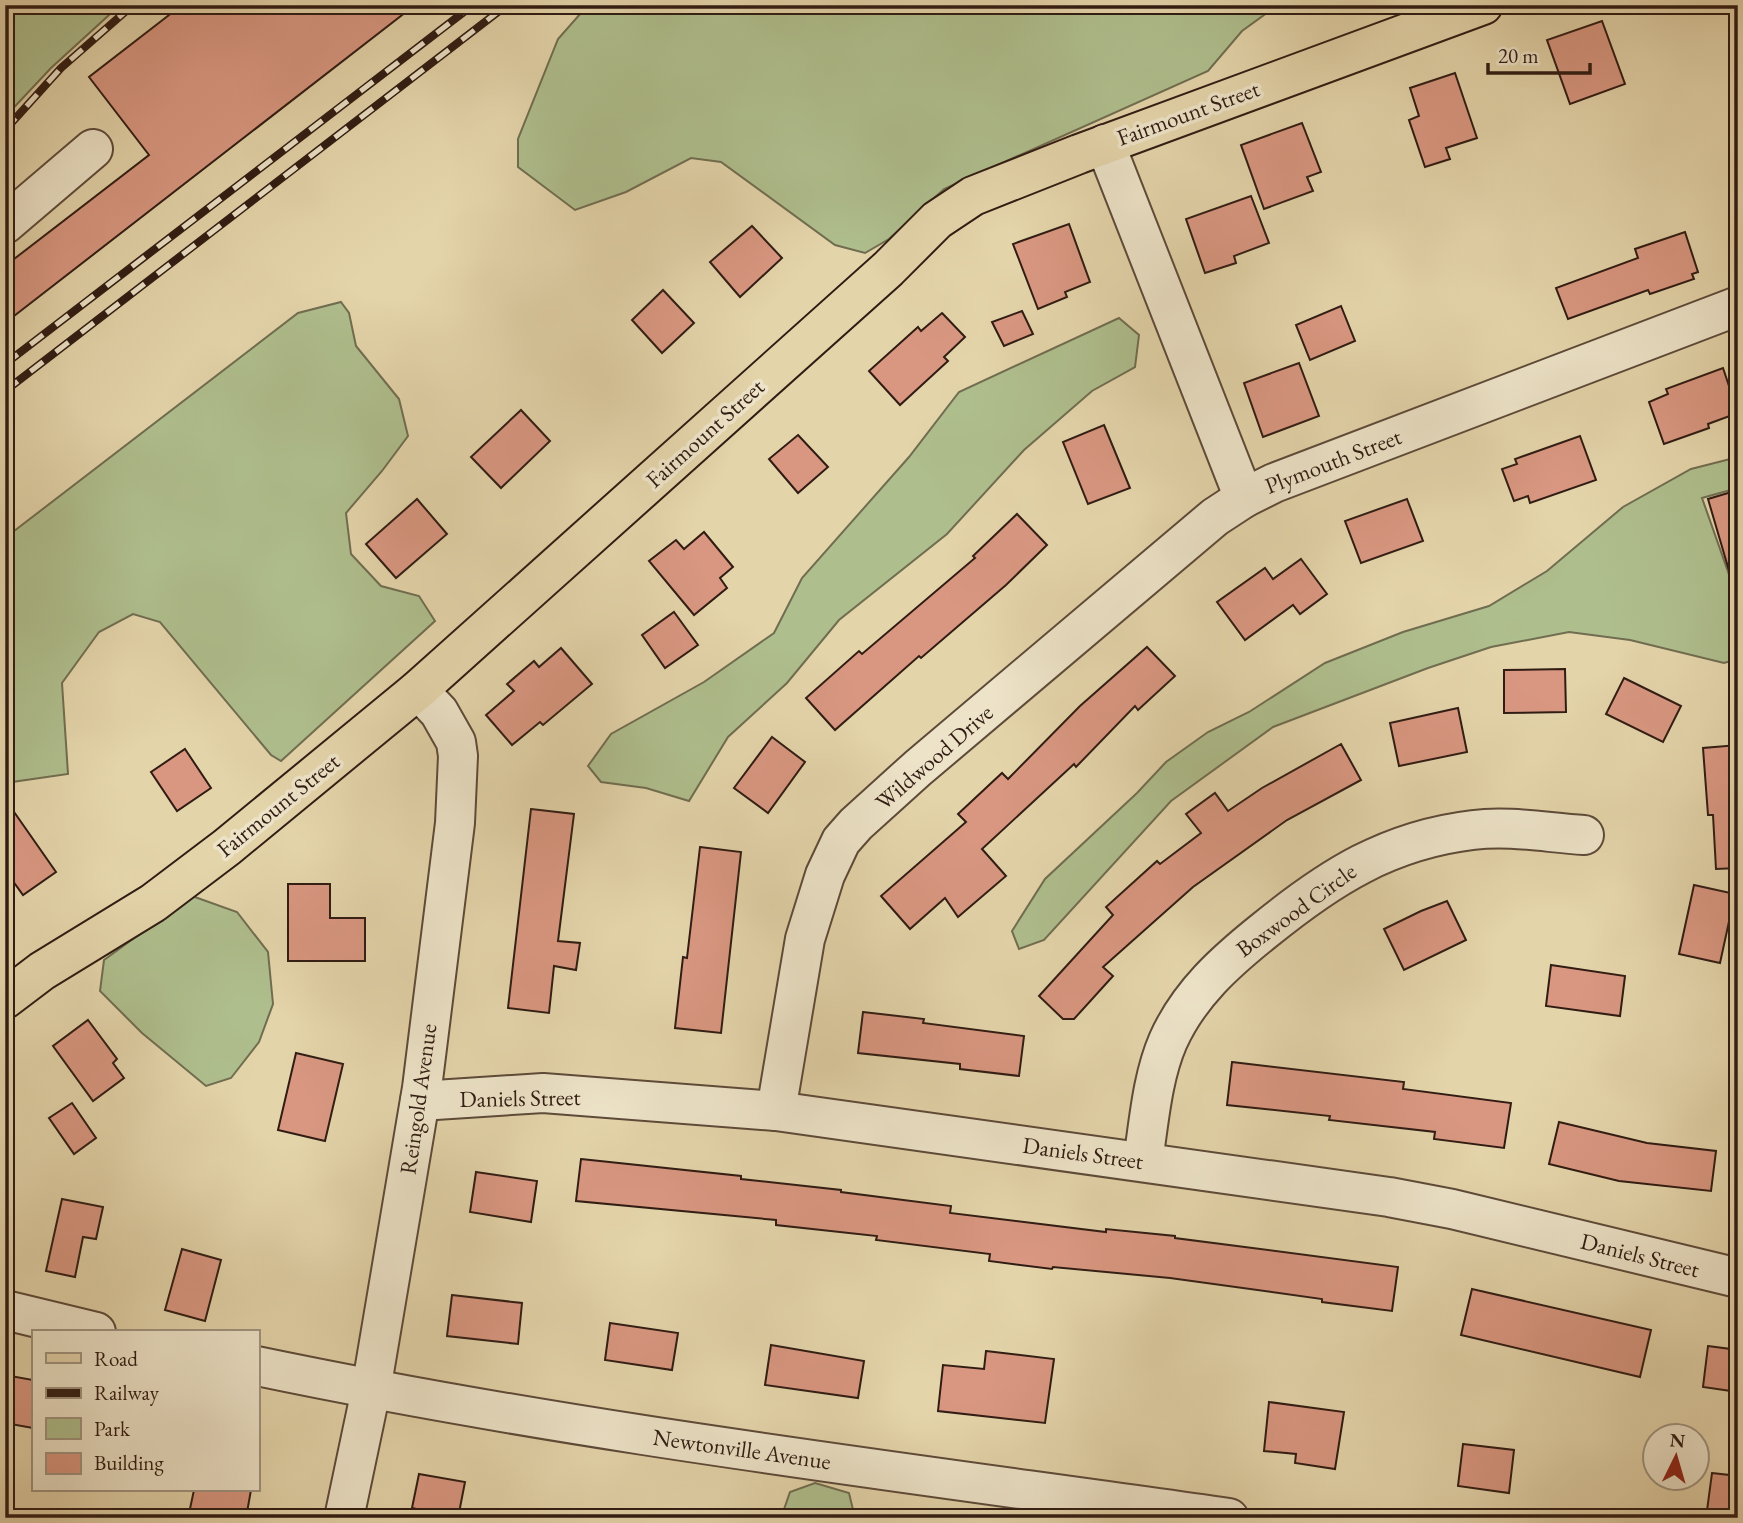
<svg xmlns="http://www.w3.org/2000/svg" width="1743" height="1523" font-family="'EB Garamond',serif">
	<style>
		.green { fill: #afbe8d; stroke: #706d50; stroke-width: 2 }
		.building { fill: #d99781; stroke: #301c13; stroke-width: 2 }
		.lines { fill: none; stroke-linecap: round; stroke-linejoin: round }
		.minor-casing { stroke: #5d4a39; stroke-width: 42 }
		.major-casing { stroke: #301c13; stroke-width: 42 }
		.minor { stroke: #ede3c8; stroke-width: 38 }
		.major { stroke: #e4d4aa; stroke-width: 38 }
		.rail-casing { stroke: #301c13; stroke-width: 8 }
		.rail { stroke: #ede3c8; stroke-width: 5; stroke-dasharray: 16; stroke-linecap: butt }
		.labels { text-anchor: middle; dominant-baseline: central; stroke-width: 7; stroke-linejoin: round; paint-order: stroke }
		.street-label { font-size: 23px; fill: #301c13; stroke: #ede3c8 }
	</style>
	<rect width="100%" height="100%" fill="#e4d4aa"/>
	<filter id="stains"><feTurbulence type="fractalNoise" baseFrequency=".00286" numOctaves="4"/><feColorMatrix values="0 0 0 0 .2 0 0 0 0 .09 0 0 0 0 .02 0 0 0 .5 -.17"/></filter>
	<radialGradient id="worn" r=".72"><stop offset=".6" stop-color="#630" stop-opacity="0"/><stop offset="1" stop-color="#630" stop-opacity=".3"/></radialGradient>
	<g class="green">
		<polygon points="5,5 120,5 51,68 5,117"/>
		<polygon points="588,5 1278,5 1242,31 1208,71 944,189 889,239 865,253 835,245 721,162 691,158 626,192 575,210 518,167 518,139 558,39"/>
		<polygon points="341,302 349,313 356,346 399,399 408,436 382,471 346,513 351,554 381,586 419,596 435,621 281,761 271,755 160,622 133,614 99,632 62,683 68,774 5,783 5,538 298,313"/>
		<polygon points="1119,318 1139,335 1135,367 1092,391 1024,450 947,534 839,620 787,683 728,737 689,801 646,788 601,782 588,766 611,734 704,682 774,633 802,578 909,457 959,392"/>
		<polygon points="1738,457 1738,488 1702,498 1732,583 1731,606 1738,613 1738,659 1724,663 1630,640 1569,632 1491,647 1428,668 1273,727 1171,801 1044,940 1019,949 1012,931 1045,879 1137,793 1166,762 1208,732 1249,712 1325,663 1403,632 1489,606 1547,571 1623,507 1691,469"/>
		<polygon points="192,896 237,912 268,952 273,1004 259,1042 231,1078 206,1086 142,1033 100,991 104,960"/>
		<polygon points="815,1483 849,1493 855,1518 781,1518 790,1492"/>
	</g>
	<g class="building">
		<polygon points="182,5 415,5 5,323 5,266 149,155 89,77"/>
		<polygon points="1602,21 1625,84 1570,104 1547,40"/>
		<polygon points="1455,73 1477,138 1446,148 1450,159 1425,167 1409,120 1419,116 1410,88"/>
		<polygon points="1302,123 1321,172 1307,177 1313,191 1264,209 1241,145"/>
		<polygon points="1251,196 1269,243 1234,256 1236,263 1205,273 1186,219"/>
		<polygon points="1069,224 1090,282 1065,292 1067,297 1038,309 1013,244"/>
		<polygon points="752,226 782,258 740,297 710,262"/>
		<polygon points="1685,232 1698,272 1692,274 1694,279 1650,294 1648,290 1568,319 1556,288 1638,258 1635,249"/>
		<polygon points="663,290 694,323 662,353 632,320"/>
		<polygon points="1341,306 1355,341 1310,360 1296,325"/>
		<polygon points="1022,311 1033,334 1004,346 992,322"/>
		<polygon points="942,313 965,337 944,357 948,361 900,405 869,371 918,327 921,331"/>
		<polygon points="1299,363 1319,416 1263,437 1244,383"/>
		<polygon points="1723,368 1738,413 1708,424 1709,428 1664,444 1649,402 1668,394 1666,389"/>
		<polygon points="521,410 550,441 501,488 471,457"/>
		<polygon points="1104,425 1130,488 1088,504 1063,442"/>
		<polygon points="798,435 828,467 798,493 769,459"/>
		<polygon points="1580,436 1596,480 1530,503 1528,496 1514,501 1502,469 1517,464 1515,459"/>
		<polygon points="1738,490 1738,573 1730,574 1708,499"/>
		<polygon points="417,499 447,534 396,578 366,544"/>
		<polygon points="1407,499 1423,541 1361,563 1345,521"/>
		<polygon points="1017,514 1047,545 1006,585 921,658 919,656 835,730 806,698 859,651 862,654 975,558 973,556"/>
		<polygon points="704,532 733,567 720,578 727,588 694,615 649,561 676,540 684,549"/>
		<polygon points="1301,559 1327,594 1300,614 1293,605 1245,640 1217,602 1265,568 1273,579"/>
		<polygon points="674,612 698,645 665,668 642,635"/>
		<polygon points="1147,647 1175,676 1138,710 1135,706 1076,767 1074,764 982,849 1006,876 958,917 945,898 910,929 881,896 966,822 958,814 1002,773 1008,779 1080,706"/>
		<polygon points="561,648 592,684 543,725 540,722 512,745 486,715 514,691 507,684 534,661 539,667"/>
		<polygon points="1565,669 1566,712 1504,713 1504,670"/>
		<polygon points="1624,678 1681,706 1663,742 1606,714"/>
		<polygon points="1458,708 1467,752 1399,766 1390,723"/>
		<polygon points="772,737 805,762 768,813 734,788"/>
		<polygon points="1341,744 1361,780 1287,820 1193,887 1103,967 1113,976 1074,1019 1063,1019 1039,996 1113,915 1106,907 1157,861 1160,864 1201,833 1186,814 1215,793 1228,811 1262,788"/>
		<polygon points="1738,745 1738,868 1716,869 1713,815 1708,815 1703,748"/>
		<polygon points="185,749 211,788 177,811 151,772"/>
		<polygon points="5,799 56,872 23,895 5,870"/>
		<polygon points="531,809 574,814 558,941 580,943 576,970 554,966 549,1013 508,1008"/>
		<polygon points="700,847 741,852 721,1033 675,1028 683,957 687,958"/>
		<polygon points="288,884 330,884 330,918 365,918 365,961 288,961"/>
		<polygon points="1694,885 1735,894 1720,963 1679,954"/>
		<polygon points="1447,901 1466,940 1404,970 1384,929 1421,911"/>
		<polygon points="1551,965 1625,976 1620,1016 1546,1006"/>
		<polygon points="863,1012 924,1019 923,1023 1024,1036 1019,1076 960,1069 960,1064 858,1053"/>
		<polygon points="88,1020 117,1059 113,1063 124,1078 93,1101 53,1046"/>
		<polygon points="296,1053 343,1064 325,1141 278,1130"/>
		<polygon points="1232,1062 1404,1082 1403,1089 1511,1103 1504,1148 1434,1139 1435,1132 1329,1120 1330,1116 1227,1105"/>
		<polygon points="72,1103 96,1138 74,1154 49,1118"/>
		<polygon points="1559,1122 1647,1143 1716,1151 1711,1191 1619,1181 1549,1164"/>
		<polygon points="581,1159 741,1176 741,1179 841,1190 841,1192 951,1206 950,1213 1106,1232 1106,1229 1175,1236 1175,1238 1398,1267 1392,1311 1322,1302 1322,1299 1170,1278 1053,1267 1052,1269 989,1261 990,1254 876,1240 877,1236 776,1225 776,1220 576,1201"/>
		<polygon points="476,1172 537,1181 531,1222 470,1212"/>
		<polygon points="62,1199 103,1207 96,1239 83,1237 75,1277 46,1271"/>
		<polygon points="182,1249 221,1260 205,1321 165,1310"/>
		<polygon points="1472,1289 1651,1330 1640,1377 1461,1335"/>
		<polygon points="452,1295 522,1303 518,1344 447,1336"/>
		<polygon points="610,1323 678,1333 672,1370 605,1360"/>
		<polygon points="771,1345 864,1361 858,1398 765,1385"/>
		<polygon points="1708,1346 1738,1350 1738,1392 1703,1387"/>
		<polygon points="986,1351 1054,1359 1045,1423 938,1411 943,1365 984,1369"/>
		<polygon points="5,1375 33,1380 33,1428 5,1423"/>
		<polygon points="1269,1402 1344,1412 1335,1469 1295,1463 1296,1454 1264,1451"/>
		<polygon points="1463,1444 1514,1450 1509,1493 1458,1486"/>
		<polygon points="1712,1473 1738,1476 1738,1518 1706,1518"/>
		<polygon points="419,1474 465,1482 458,1518 416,1518 417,1509 412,1508"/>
		<polygon points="194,1490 251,1490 246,1518 188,1518"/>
	</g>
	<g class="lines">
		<g class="minor-casing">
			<g id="minor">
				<polyline points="1105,144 1244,498 1274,483 1738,306"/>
				<polyline points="5,224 93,149"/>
				<polyline points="420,1101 543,1093 776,1111 1389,1197 1452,1209 1738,1278"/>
				<polyline points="776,1111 805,939 825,875 841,841 856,824 918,768 1215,517 1244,498"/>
				<path d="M1143,1161C1149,1122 1152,1078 1168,1041C1189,994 1225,962 1265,930C1329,878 1388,840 1473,830C1509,825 1548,833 1584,835"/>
				<polyline points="5,1310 96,1332"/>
				<path d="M257,1366C578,1433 905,1472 1229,1518"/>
				<polyline points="344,1518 371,1390 422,1088 455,823 458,756 456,742 439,712 418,690"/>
			</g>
		</g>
		<g class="major-casing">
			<polyline id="major" points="5,999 42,971 153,903 227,847 418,690 888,269 937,220 973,196 1079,154 1483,5"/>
		</g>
		<use href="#minor" class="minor"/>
		<use href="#major" class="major"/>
		<g class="rail-casing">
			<g id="rail">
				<polyline points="5,130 61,68 133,5"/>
				<polyline points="5,364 473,5"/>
				<polyline points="5,391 507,5"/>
			</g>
		</g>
		<use href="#rail" class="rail"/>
	</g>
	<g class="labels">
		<g class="street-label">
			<text transform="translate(1188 113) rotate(-20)">Fairmount Street</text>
			<text transform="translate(705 433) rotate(-42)">Fairmount Street</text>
			<text transform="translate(1333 461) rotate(-21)">Plymouth Street</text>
			<text transform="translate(934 757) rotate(-41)">Wildwood Drive</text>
			<text transform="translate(278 805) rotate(-39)">Fairmount Street</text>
			<text transform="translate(1296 910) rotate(-36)">Boxwood Circle</text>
			<text transform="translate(520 1098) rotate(-1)">Daniels Street</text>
			<text transform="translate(418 1099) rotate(-82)">Reingold Avenue</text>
			<text transform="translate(1083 1153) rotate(8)">Daniels Street</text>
			<text transform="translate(1640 1255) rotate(14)">Daniels Street</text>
			<text transform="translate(742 1449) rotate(8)">Newtonville Avenue</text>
		</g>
	</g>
	<rect width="1743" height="1523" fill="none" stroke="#e4d4aa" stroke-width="28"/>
	<rect x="7" y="7" width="1729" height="1509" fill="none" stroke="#301c13" stroke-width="3.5"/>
	<rect x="14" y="14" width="1715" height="1495" fill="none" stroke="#301c13" stroke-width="2"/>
	<rect x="32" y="1330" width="228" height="161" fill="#ede3c8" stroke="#a19380" stroke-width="2"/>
	<rect x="46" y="1353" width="35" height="10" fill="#e4d4aa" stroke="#a19380" stroke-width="2"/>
	<text x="94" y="1366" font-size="21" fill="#301c13">Road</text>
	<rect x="46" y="1388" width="35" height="10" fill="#301c13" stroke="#a19380" stroke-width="2"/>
	<text x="94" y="1400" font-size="21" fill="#301c13">Railway</text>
	<rect x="46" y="1418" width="35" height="21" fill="#afbe8d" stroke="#a19380" stroke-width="2"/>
	<text x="94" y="1436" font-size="21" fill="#301c13">Park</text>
	<rect x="46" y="1453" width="35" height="21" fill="#d99781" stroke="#a19380" stroke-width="2"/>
	<text x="94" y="1470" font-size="21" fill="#301c13">Building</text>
	<g transform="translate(1676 1457) rotate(5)"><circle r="33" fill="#ede3c8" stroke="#a19380" stroke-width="2"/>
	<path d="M0-5L12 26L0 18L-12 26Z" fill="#8f2418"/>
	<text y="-10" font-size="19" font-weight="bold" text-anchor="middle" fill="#301c13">N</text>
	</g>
	<path d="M1488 63v10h102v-10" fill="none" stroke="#301c13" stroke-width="3.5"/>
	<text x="1498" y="63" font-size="21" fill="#301c13" stroke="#ede3c8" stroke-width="5" paint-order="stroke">20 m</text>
	<rect width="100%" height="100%" filter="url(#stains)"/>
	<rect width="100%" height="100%" fill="url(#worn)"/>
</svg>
